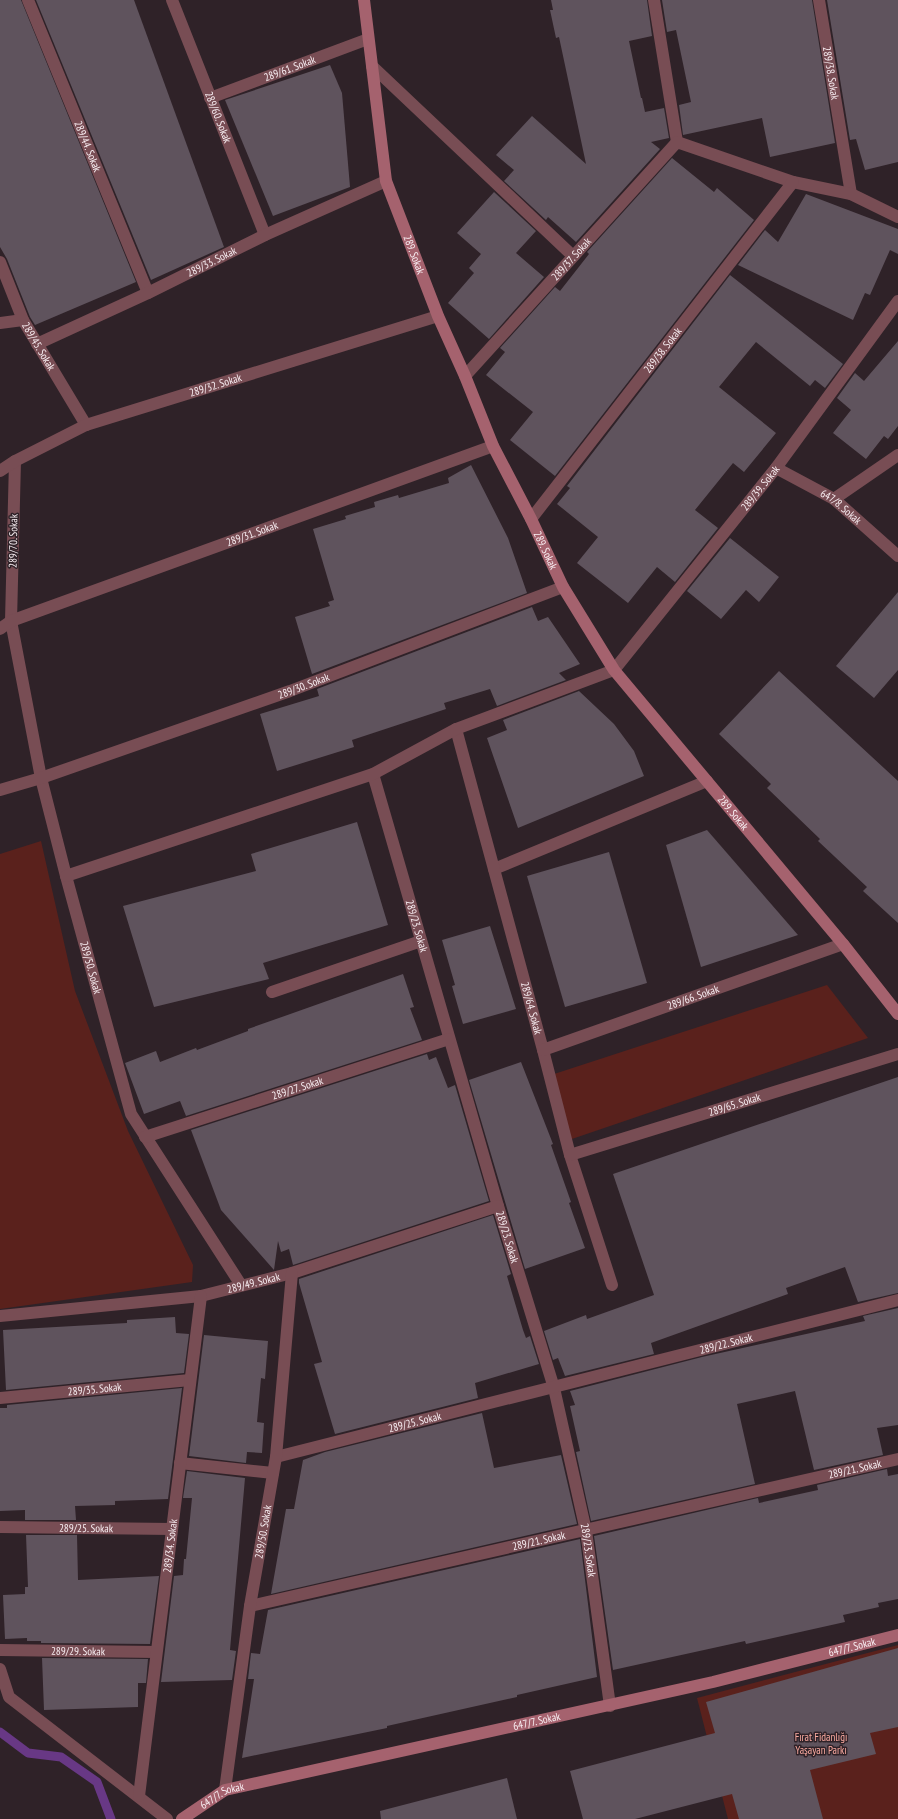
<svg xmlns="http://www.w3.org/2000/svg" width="898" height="1819" font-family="'PT Sans Narrow',sans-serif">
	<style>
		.green { fill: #5a211c }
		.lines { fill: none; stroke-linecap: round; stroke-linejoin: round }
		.stream { stroke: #683885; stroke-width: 9 }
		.building { fill: #5f535d }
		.lane { stroke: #784d54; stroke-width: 12 }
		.street { stroke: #784d54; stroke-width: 12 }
		.secondary { stroke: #a5626e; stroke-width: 12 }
		.labels { text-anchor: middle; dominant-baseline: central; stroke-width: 3; stroke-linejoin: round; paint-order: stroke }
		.street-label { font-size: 11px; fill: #f9eff3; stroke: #2f2228 }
		.park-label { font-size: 11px; fill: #fbaba1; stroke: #2f2228 }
	</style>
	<rect width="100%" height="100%" fill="#2f2228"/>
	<g class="green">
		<polygon points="41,841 75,991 128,1131 193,1265 192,1282 0,1309 0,854"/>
		<polygon points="827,985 868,1038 566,1141 548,1076"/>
		<polygon points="898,1645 898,1819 728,1819 697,1698"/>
	</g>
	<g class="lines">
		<polyline class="stream" points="0,1732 28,1753 61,1757 97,1782 111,1819"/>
	</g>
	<g class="building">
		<polygon points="0,0 21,0 136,282 35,325 30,317 7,259 0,247"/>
		<polygon points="36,0 134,0 224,247 151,280"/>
		<polygon points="551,0 647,0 652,36 629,41 641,98 642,98 645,112 664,108 669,138 651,142 660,149 576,242 548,217 546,220 504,181 514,170 496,155 532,116 586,164 559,37 556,38 550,10 553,10"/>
		<polygon points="662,0 812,0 835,143 770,157 762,118 683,135 679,105 691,102 676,30 667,32"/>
		<polygon points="827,0 898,0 898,162 865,170 856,139 850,140"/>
		<polygon points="330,65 342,93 350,187 273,216 225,100"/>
		<polygon points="672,158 714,192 717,188 754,220 555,476 510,440 533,412 486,375 505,352 500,348 555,287 560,291 589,254 587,252"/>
		<polygon points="494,192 536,231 516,253 544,277 489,339 448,303 474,273 469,268 481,254 457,233"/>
		<polygon points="806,194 898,229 898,254 890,250 870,295 865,293 853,320 738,265 765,230 778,242"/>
		<polygon points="730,275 843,364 825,388 815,380 810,386 756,342 719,387 776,433 744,472 733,463 695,510 718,528 675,582 657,567 628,603 577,563 598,537 557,504 570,488 567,486"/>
		<polygon points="898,341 898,426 888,439 884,436 866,459 833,433 851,410 837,398 855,373 864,381"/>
		<polygon points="471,465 508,538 527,593 312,674 295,617 330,606 328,602 334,600 313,529 346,519 345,516 375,507 374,502 398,495 399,498 449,483 448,478"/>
		<polygon points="730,538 779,577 759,602 746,590 721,619 687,591"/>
		<polygon points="898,592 898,670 874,698 836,666"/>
		<polygon points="532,607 538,621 548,617 580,664 559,673 566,680 497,706 490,689 444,703 446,709 352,740 354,747 277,771 260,714 319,696 317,689"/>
		<polygon points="779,671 898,781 898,923 863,891 867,887 818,841 820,839 767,788 771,784 719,734"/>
		<polygon points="579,691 614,724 634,751 644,776 518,828 487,738 507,730 503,720"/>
		<polygon points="357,822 388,925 263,963 269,979 154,1007 123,906 256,871 251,854"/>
		<polygon points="707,830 798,935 701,967 666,845"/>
		<polygon points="609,852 647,983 565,1007 527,876"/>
		<polygon points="490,926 516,1009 463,1024 452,986 455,985 442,940"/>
		<polygon points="403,974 414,1007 410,1008 422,1040 186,1116 180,1101 144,1114 125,1063 156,1051 160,1062 196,1048 197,1050 248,1031 248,1029"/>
		<polygon points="427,1054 429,1060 436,1057 448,1088 455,1085 489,1201 293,1265 289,1249 281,1252 278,1241 274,1270 221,1210 191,1130"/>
		<polygon points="521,1062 553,1144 551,1145 571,1202 569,1203 585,1248 525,1269 469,1080"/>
		<polygon points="898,1077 898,1293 858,1302 845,1267 786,1288 788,1294 651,1343 654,1354 565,1376 558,1358 553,1360 544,1331 586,1315 587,1319 654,1295 613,1174"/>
		<polygon points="493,1215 511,1274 507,1276 523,1330 526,1338 530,1336 539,1364 475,1383 478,1398 335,1434 314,1364 322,1362 299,1283 299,1279"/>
		<polygon points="898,1308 898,1425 877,1428 883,1455 814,1470 795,1391 737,1404 755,1484 591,1521 576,1452 580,1451 570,1406 575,1405 570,1391 702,1357 865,1321 863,1316"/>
		<polygon points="175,1317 176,1333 189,1334 184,1373 6,1390 3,1330 127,1323 127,1320"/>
		<polygon points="204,1335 268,1341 265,1379 261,1378 257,1422 264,1423 262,1453 247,1452 246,1463 189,1456"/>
		<polygon points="182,1388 168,1499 115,1501 115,1505 75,1506 76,1520 25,1520 25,1510 0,1511 0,1408 7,1408 7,1405"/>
		<polygon points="482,1413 494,1468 561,1455 577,1524 271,1594 286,1509 294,1509 303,1460 325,1452"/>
		<polygon points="887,1469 888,1476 898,1474 898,1599 878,1603 879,1607 843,1615 845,1622 746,1644 745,1641 613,1670 594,1536 758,1498 759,1503 818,1490 817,1485"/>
		<polygon points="187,1471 245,1478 230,1650 236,1651 232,1680 161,1682 174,1576 183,1575 184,1559 186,1559 192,1498 183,1498"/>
		<polygon points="26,1535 77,1535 78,1580 159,1576 150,1644 41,1643 41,1641 27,1641 27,1638 5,1639 3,1595 25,1594 25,1587 28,1587"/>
		<polygon points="580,1539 597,1677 517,1695 517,1697 387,1726 387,1728 242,1758 254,1679 248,1679 251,1653 260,1654 268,1610"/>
		<polygon points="898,1648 898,1727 870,1733 876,1754 810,1770 823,1819 739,1819 732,1794 635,1819 583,1819 570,1771 715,1733 706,1702"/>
		<polygon points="42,1658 148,1659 146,1683 138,1683 138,1707 44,1710"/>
		<polygon points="507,1778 517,1819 381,1819 380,1811"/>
	</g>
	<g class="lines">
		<g class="lane">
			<polyline points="494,869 707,781"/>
			<polyline points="272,992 421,941"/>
		</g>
		<g class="street">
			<path id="s1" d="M28,0L148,293"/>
			<path id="s2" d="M172,0L265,235"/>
			<polyline points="654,0 677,142"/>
			<path id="s3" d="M819,0L851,194"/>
			<polyline points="372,66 573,256"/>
			<path id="s4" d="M210,98L368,39"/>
			<path id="s5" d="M0,262L23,320L86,425"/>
			<polyline points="0,323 23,320"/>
			<path id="s6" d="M37,344L148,293L265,235L386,181"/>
			<path id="s7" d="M465,376L677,142L793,182L851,194L898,217"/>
			<path id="s8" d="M15,461L11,621L41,778L66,876L131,1114L241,1285"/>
			<path id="s9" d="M776,468L834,499L898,556"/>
			<path id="s10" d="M0,471L15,461L86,425L438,316"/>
			<polyline points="834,499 898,455"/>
			<path id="s11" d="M531,519L793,182"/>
			<path id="s12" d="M0,629L11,621L493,446"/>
			<path id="s13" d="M456,729L543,1050L570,1155L612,1285"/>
			<path id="s14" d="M373,774L498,1206L554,1388L586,1531L610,1706"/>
			<path id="s15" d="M0,790L41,778L290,691L563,587"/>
			<path id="s16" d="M66,876L373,774L456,729L614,670L776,468L898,301"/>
			<path id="s17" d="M543,1050L843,944"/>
			<path id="s18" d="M145,1137L449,1039"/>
			<path id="s19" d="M570,1155L898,1054"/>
			<path id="s20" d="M0,1316L201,1296L292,1273L498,1206"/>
			<path id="s21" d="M0,1398L190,1380"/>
			<path id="s22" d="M276,1457L898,1300"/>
			<polyline points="180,1463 273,1473"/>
			<path id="s23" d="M0,1527L172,1529"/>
			<path id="s24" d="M250,1606L898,1459"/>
			<path id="s25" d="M0,1650L156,1652"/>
			<polyline points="0,1669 9,1697 167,1819"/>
			<path id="s26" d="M225,1790L250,1606L276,1457L292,1273"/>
			<path id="s27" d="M139,1796L201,1296"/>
		</g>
		<g class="secondary">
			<path id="s28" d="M364,0L386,181L438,316L465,376L493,446L531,519L563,587L614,670L843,944L898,1014"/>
			<path id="s29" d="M182,1819L225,1790L713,1682L898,1635"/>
		</g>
	</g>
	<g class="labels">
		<g class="street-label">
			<text stroke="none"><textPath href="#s4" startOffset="85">289/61. Sokak</textPath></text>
			<text stroke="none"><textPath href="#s3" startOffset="74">289/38. Sokak</textPath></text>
			<text stroke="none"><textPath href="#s2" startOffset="126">289/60. Sokak</textPath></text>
			<text stroke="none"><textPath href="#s1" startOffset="158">289/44. Sokak</textPath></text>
			<text stroke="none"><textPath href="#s28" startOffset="261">289. Sokak</textPath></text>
			<text stroke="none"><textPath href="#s7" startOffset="158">289/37. Sokak</textPath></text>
			<text stroke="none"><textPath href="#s6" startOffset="193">289/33. Sokak</textPath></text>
			<text stroke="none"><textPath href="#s5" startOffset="93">289/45. Sokak</textPath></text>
			<text stroke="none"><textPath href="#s11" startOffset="214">289/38. Sokak</textPath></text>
			<text stroke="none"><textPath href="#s10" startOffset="233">289/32. Sokak</textPath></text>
			<text stroke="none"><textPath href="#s16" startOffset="820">289/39. Sokak</textPath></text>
			<text stroke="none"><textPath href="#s9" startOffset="76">647/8. Sokak</textPath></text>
			<text stroke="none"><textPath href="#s12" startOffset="270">289/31. Sokak</textPath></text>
			<text transform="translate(13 541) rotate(-89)">289/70. Sokak</text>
			<text stroke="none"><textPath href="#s28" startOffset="585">289. Sokak</textPath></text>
			<text stroke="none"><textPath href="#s15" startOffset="321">289/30. Sokak</textPath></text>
			<text stroke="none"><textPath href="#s28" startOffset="909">289. Sokak</textPath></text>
			<text stroke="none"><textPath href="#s14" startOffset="158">289/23. Sokak</textPath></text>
			<text stroke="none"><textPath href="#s8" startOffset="516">289/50. Sokak</textPath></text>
			<text stroke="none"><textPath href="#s17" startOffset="159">289/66. Sokak</textPath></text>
			<text stroke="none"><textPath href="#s13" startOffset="289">289/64. Sokak</textPath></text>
			<text stroke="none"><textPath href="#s18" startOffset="160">289/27. Sokak</textPath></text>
			<text stroke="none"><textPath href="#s19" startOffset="172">289/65. Sokak</textPath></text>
			<text stroke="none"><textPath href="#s14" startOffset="482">289/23. Sokak</textPath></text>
			<text stroke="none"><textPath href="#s20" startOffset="256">289/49. Sokak</textPath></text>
			<text stroke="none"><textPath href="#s22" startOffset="464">289/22. Sokak</textPath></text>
			<text stroke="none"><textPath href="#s21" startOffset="95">289/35. Sokak</textPath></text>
			<text stroke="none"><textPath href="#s22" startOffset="143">289/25. Sokak</textPath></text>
			<text stroke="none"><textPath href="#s24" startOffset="620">289/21. Sokak</textPath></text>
			<text stroke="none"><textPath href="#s23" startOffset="86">289/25. Sokak</textPath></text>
			<text stroke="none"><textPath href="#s26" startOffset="261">289/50. Sokak</textPath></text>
			<text stroke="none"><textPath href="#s24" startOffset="296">289/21. Sokak</textPath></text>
			<text stroke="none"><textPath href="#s27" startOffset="252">289/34. Sokak</textPath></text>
			<text stroke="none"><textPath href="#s14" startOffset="806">289/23. Sokak</textPath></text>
			<text stroke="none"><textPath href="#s29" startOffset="695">647/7. Sokak</textPath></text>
			<text stroke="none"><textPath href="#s25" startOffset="78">289/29. Sokak</textPath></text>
			<text stroke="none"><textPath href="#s29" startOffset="371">647/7. Sokak</textPath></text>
			<text stroke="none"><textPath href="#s29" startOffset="47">647/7. Sokak</textPath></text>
		</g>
		<g class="park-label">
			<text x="821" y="1737">Fırat Fidanlığı<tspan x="821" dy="13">Yaşayan Parkı</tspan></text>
		</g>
	</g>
</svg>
